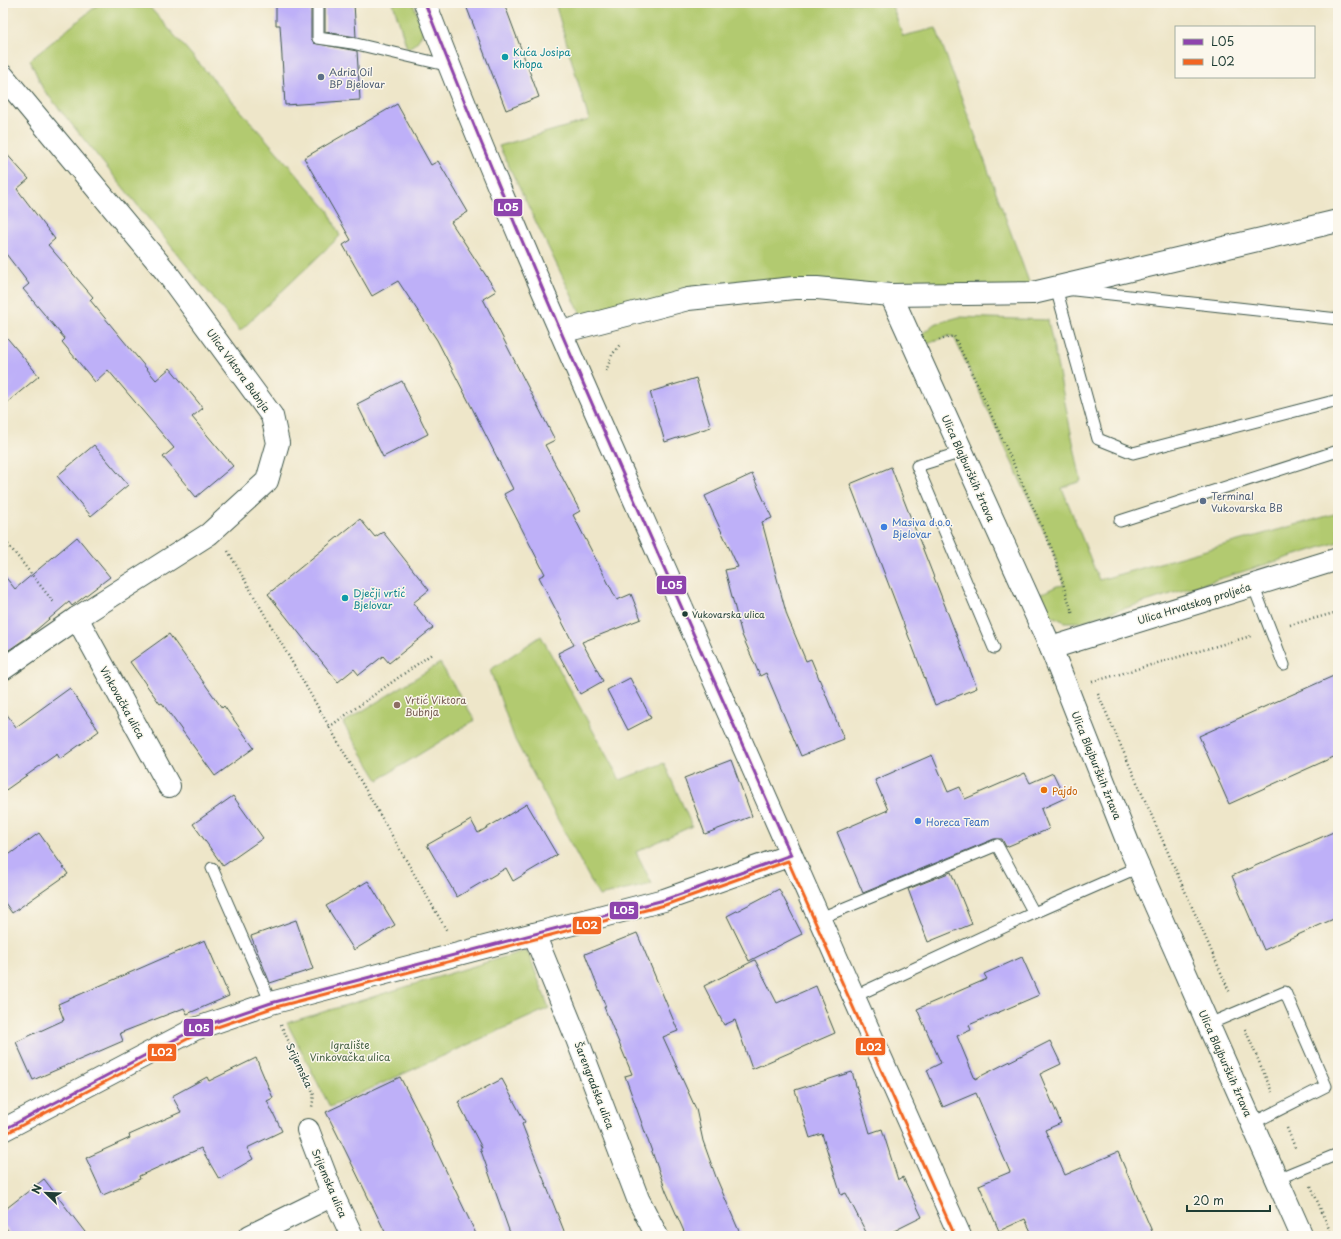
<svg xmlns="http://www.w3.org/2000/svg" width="1341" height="1239" font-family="'Playpen Sans',sans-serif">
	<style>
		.green { fill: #b2ca6f; stroke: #688452 }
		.building { fill: #beb0f8 }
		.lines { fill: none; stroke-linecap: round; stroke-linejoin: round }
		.service-casing { stroke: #3e564a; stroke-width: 13 }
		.minor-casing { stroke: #3e564a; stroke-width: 24 }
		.tertiary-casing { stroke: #3e564a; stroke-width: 24 }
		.primary-casing { stroke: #3e564a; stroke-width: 24 }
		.path { stroke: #3e564a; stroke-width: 2.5; stroke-dasharray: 1 3; stroke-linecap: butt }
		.service { stroke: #fff; stroke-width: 11 }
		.minor { stroke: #fff; stroke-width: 22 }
		.tertiary { stroke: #fff; stroke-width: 22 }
		.primary { stroke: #fff; stroke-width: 22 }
		.bus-1-casing { stroke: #fbf7ec; stroke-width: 6 }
		.bus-2-casing { stroke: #fbf7ec; stroke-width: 6 }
		.bus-1 { stroke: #8e44ad; stroke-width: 3 }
		.bus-2 { stroke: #f26522; stroke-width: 3 }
		.culture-dot { fill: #0f9aa8; stroke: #fbf7ec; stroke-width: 1.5 }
		.service-dot { fill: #5c6f8a; stroke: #fbf7ec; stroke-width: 1.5 }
		.shop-dot { fill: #3f7fe0; stroke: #fbf7ec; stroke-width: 1.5 }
		.bus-dot { fill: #1f3d34; stroke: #fbf7ec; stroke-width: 1.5 }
		.education-dot { fill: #8d6e63; stroke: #fbf7ec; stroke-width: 1.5 }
		.food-dot { fill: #e8710a; stroke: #fbf7ec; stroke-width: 1.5 }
		.labels { text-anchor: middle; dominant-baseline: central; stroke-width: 3; stroke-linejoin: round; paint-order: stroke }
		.bus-label { font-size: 9px; fill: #1f3d34; stroke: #fbf7ec; text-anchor: start }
		.culture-label { font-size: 10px; fill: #0d838f; stroke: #fbf7ec; text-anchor: start }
		.service-label { font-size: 10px; fill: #4e5e75; stroke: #fbf7ec; text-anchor: start }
		.street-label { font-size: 10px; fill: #1f3d34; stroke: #fbf7ec }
		.shop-label { font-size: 10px; fill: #366cbe; stroke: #fbf7ec; text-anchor: start }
		.education-label { font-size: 10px; fill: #785e54; stroke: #fbf7ec; text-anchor: start }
		.food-label { font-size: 10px; fill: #c56008; stroke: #fbf7ec; text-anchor: start }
		.park-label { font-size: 10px; fill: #446043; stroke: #fbf7ec }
		.line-badge { stroke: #fbf7ec; stroke-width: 1.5 }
		.badge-label { font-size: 11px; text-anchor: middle; font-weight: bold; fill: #fff }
	</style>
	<rect width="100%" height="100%" fill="#fbf7ec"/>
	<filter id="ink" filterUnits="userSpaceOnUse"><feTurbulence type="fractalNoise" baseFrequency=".025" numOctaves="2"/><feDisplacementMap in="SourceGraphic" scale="8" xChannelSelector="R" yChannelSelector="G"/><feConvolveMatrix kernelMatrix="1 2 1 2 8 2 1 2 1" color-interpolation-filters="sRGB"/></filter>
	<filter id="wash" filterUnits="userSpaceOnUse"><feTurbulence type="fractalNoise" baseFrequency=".012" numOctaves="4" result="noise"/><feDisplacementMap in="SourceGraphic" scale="16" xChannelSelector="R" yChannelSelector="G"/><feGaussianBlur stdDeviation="0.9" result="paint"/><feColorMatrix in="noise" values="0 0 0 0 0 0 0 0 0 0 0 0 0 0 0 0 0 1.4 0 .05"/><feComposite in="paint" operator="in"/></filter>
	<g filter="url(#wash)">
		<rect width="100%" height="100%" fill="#eee6c9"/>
		<g class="green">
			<polygon points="100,3 146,3 328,210 340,236 240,331 43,89 30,60"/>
			<path d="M393,3H413L423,32C419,40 416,45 407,48Z"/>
			<polygon points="555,3 891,3 903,36 936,28 1033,293 817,288 586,325 499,146 589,120"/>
			<polygon points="959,317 1048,320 1081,481 1062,488 1099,580 1338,513 1338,542 1081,622 1065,622 1042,611 1036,596 1057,586 1064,585 1052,549 954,337 949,336 927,344 922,334 934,324"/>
			<polygon points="541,636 620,780 664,763 692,826 636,852 652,884 599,896 515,740 490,670"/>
			<polygon points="440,663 475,720 378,780 343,723"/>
			<polygon points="527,950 549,1008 330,1107 287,1023"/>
		</g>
		<g id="blocks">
			<g class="building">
				<polygon points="276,3 311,3 311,38 314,43 357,51 360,100 285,105 280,25 276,25"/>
				<polygon points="325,3 354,3 356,37 325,32"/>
				<polygon points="465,3 504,3 539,97 506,110"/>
				<polygon points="397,104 431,165 438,161 468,212 451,222 496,291 483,299 555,440 545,445 580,511 573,515 617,600 631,594 641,619 582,642 603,681 580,694 558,653 574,645 539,577 545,574 504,494 513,489 470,404 437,340 398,281 372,296 343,245 351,240 304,158"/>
				<polygon points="3,150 29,179 17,189 55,239 48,245 93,297 90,300 156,380 170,368 203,408 192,417 233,466 196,497 163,457 174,448 108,370 95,382 62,342 65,339 23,289 29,284 3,250"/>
				<polygon points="3,333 39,376 3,406"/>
				<polygon points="696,378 711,427 665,442 650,392"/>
				<polygon points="402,381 428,434 383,457 357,404"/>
				<polygon points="94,445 128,485 91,516 57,476"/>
				<polygon points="891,467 977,688 935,705 850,484"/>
				<polygon points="752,474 772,518 762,522 787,616 806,661 811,659 844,739 801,756 766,673 760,676 742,635 725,570 738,567 705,496"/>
				<polygon points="360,519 375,537 383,532 429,590 413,603 433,628 389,663 383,656 359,675 354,669 338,682 268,594"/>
				<polygon points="77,537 110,577 72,606 69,602 28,637 3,654 3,574 15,589"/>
				<polygon points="169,634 222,708 224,706 254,748 215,776 162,703 160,704 130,662"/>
				<polygon points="1338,674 1338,755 1229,804 1199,736"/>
				<polygon points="630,678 651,718 628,730 607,690"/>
				<polygon points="70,688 99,731 60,759 57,754 3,792 3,709 16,727"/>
				<polygon points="932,755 948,792 960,787 965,799 1025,773 1030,783 1053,773 1065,798 1041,809 1049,829 1006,847 1002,839 994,839 863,893 837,832 888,810 875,780"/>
				<polygon points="731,760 752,816 705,834 684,778"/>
				<polygon points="233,796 263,838 223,866 193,824"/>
				<polygon points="527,804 557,855 513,881 506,868 457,897 427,845 471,820 478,833"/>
				<polygon points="1338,830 1338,917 1264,950 1232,876"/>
				<polygon points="39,833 68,874 12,913 3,900 3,859"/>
				<polygon points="951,872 972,924 928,942 908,889"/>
				<polygon points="368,881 395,925 354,950 326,906"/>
				<polygon points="779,889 802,934 749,961 727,916"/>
				<polygon points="296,920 313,969 270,983 251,936"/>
				<polygon points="637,933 678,1031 663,1037 696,1109 703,1141 716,1177 741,1236 686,1236 666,1191 625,1076 632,1074 604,1007 606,1007 585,954"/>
				<polygon points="205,940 229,996 187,1014 184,1008 120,1033 123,1041 33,1080 16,1042 64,1020 58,1004"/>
				<polygon points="1022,957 1039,995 969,1025 971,1030 957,1036 975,1079 1050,1041 1061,1064 1040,1074 1061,1123 1045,1130 1065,1175 1118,1152 1154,1236 1033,1236 1025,1219 999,1231 979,1185 1010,1172 976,1093 943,1107 927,1070 941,1063 917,1009 987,979 984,974"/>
				<polygon points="755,960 777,1003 816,986 835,1033 752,1069 735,1020 724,1025 704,986"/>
				<polygon points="256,1058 273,1098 267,1101 282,1131 247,1148 253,1159 219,1179 201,1148 139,1176 140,1179 103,1195 86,1158 130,1138 129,1135 181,1112 172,1096 207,1077 209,1081"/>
				<polygon points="852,1072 870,1133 882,1129 898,1180 903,1177 922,1217 884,1236 868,1236 846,1193 841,1195 822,1134 810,1138 795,1090"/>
				<polygon points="400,1077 421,1118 477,1236 387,1236 347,1154 326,1112"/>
				<polygon points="502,1079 525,1122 522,1124 566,1236 511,1236 480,1148 482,1148 458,1102"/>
				<polygon points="44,1179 88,1236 12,1236 3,1224 3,1211"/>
			</g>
		</g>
	</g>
	<g filter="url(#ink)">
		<use href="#blocks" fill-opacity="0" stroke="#3e564a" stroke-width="1"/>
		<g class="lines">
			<g class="service-casing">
				<g id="service">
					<polyline points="318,3 318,38 352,43 450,66"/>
					<polyline points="1338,319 1056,288 1098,439 1133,453 1338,400"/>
					<polyline points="962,452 917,466 994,648"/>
					<polyline points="1120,521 1338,451"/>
					<polyline points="1253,585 1284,665"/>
					<polyline points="212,868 271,1003"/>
					<polyline points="818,919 997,845 1034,913"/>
					<polyline points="853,997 1034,913 1139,867"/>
					<polyline points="1209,1024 1285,992 1326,1086 1253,1123"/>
					<polyline points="1277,1179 1338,1154"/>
				</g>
			</g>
			<g class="minor-casing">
				<g id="minor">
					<polyline points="3,76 167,273 272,416 278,443 267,481 209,534 77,618 3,669"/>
					<polyline points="891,295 1051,648 1130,848 1302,1236"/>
					<polyline points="561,332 688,299 794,288 817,288 891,295 1033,293 1338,221"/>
					<polyline points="77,618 169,786"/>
					<polyline points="1051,648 1338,559"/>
					<polyline points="534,934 577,1039 638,1199 657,1236"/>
					<polyline points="308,1130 333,1195 352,1236"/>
					<polyline points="250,1236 333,1195"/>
				</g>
			</g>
			<g class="tertiary-casing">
				<polyline id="tertiary" points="3,1130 195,1029 271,1003 664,900 791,855"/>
			</g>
			<g class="primary-casing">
				<path id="primary" d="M425,3C498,194 582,381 665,569C763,791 861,1014 960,1236"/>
			</g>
			<g class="path">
				<polyline points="939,340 954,336 980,390 1052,549 1073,615"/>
				<polyline points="606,371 612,355 621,343"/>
				<polyline points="3,538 55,604"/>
				<polyline points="228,551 447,931"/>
				<polyline points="1290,625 1338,612"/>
				<polyline points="1092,682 1251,636"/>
				<polyline points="1098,694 1230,993"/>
				<polyline points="329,727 433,653"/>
				<polyline points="281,1025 314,1095 312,1107"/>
				<polyline points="1245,1029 1272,1092"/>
				<polyline points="1287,1128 1296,1150"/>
				<polyline points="1311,1186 1332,1236"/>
			</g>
			<use href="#service" class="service"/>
			<use href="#minor" class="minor"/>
			<use href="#tertiary" class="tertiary"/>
			<use href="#primary" class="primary"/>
			<g class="bus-1-casing">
				<path id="bus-1" d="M3,1130L195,1029L271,1003L664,900L791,855C667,572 538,291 425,3"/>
			</g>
			<g class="bus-2-casing">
				<polyline id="bus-2" points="5,1134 197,1034 272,1008 665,905 788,861 955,1236"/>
			</g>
			<use href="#bus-1" class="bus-1"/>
			<use href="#bus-2" class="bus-2"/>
		</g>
	</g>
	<g class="culture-dot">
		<circle cx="505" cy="57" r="4"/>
		<circle cx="345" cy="598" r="4"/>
	</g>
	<g class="service-dot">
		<circle cx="321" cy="77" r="4"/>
		<circle cx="1203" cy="501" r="4"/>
	</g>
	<g class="shop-dot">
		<circle cx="884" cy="527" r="4"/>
		<circle cx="918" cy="821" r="4"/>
	</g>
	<circle class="bus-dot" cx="685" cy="614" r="3.5"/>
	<circle class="education-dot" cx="397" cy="705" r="4"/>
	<circle class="food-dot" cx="1044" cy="790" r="4"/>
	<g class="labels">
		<g class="bus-label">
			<text x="692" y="614">Vukovarska ulica</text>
		</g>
		<g class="culture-label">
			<text x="513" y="51">Kuća Josipa<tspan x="513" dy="12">Khopa</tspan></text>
			<text x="353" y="592">Dječji vrtić<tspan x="353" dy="12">Bjelovar</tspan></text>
		</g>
		<g class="service-label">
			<text x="329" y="71">Adria Oil<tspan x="329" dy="12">BP Bjelovar</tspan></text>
			<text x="1211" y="495">Terminal<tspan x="1211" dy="12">Vukovarska BB</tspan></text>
		</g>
		<g class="street-label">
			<text transform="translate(239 370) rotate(54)">Ulica Viktora Bubnja</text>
			<text transform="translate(969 468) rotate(66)">Ulica Blajburških žrtava</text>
			<text transform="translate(1194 603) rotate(-17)">Ulica Hrvatskog proljeća</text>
			<text transform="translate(123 702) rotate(61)">Vinkovačka ulica</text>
			<text transform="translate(1097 765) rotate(68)">Ulica Blajburških žrtava</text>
			<text transform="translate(1226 1063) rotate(66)">Ulica Blajburških žrtava</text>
			<text transform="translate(300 1065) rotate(65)">Srijemska</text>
			<text transform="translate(595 1085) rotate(69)">Šarengradska ulica</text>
			<text transform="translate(330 1183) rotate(67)">Srijemska ulica</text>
		</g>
		<g class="shop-label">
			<text x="892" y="521">Masiva d.o.o.<tspan x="892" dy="12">Bjelovar</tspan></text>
			<text x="926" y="821">Horeca Team</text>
		</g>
		<g class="education-label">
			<text x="405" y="699">Vrtić Viktora<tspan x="405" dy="12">Bubnja</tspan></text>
		</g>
		<g class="food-label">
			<text x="1052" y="790">Pajdo</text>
		</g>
		<g class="park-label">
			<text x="350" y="1044">Igralište<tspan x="350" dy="12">Vinkovačka ulica</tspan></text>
		</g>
	</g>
	<g class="line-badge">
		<rect x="493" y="198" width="30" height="19" rx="4" fill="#8e44ad"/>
		<rect x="656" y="575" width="31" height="20" rx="4" fill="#8e44ad"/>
		<rect x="609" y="901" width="30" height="19" rx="4" fill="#8e44ad"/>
		<rect x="572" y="916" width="30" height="19" rx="4" fill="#f26522"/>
		<rect x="183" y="1018" width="31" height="19" rx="4" fill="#8e44ad"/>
		<rect x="855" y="1037" width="31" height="19" rx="4" fill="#f26522"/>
		<rect x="147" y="1043" width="30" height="19" rx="4" fill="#f26522"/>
	</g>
	<g class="badge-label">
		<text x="508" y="211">L05</text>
		<text x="672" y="589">L05</text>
		<text x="624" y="914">L05</text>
		<text x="587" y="929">L02</text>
		<text x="199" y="1032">L05</text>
		<text x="871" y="1051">L02</text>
		<text x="162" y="1056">L02</text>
	</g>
	<rect width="1341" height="1239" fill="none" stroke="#fbf7ec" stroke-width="16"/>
	<rect x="1175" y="26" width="140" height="52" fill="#fbf7ec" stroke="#a3ada2"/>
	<rect x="1183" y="39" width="20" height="6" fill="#8e44ad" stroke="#a3ada2"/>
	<text x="1211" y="46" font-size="12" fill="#1f3d34">L05</text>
	<rect x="1183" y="59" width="20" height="6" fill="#f26522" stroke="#a3ada2"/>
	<text x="1211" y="66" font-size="12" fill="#1f3d34">L02</text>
	<g transform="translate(46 1193) rotate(293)" stroke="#fbf7ec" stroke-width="3" paint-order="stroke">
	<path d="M0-3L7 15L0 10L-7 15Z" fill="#1f3d34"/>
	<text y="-6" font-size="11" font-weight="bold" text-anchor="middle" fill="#1f3d34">N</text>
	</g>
	<path d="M1187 1205v6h83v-6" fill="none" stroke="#1f3d34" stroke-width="2"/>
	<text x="1193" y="1205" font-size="12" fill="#1f3d34" stroke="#fbf7ec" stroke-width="3" paint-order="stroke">20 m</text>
</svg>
